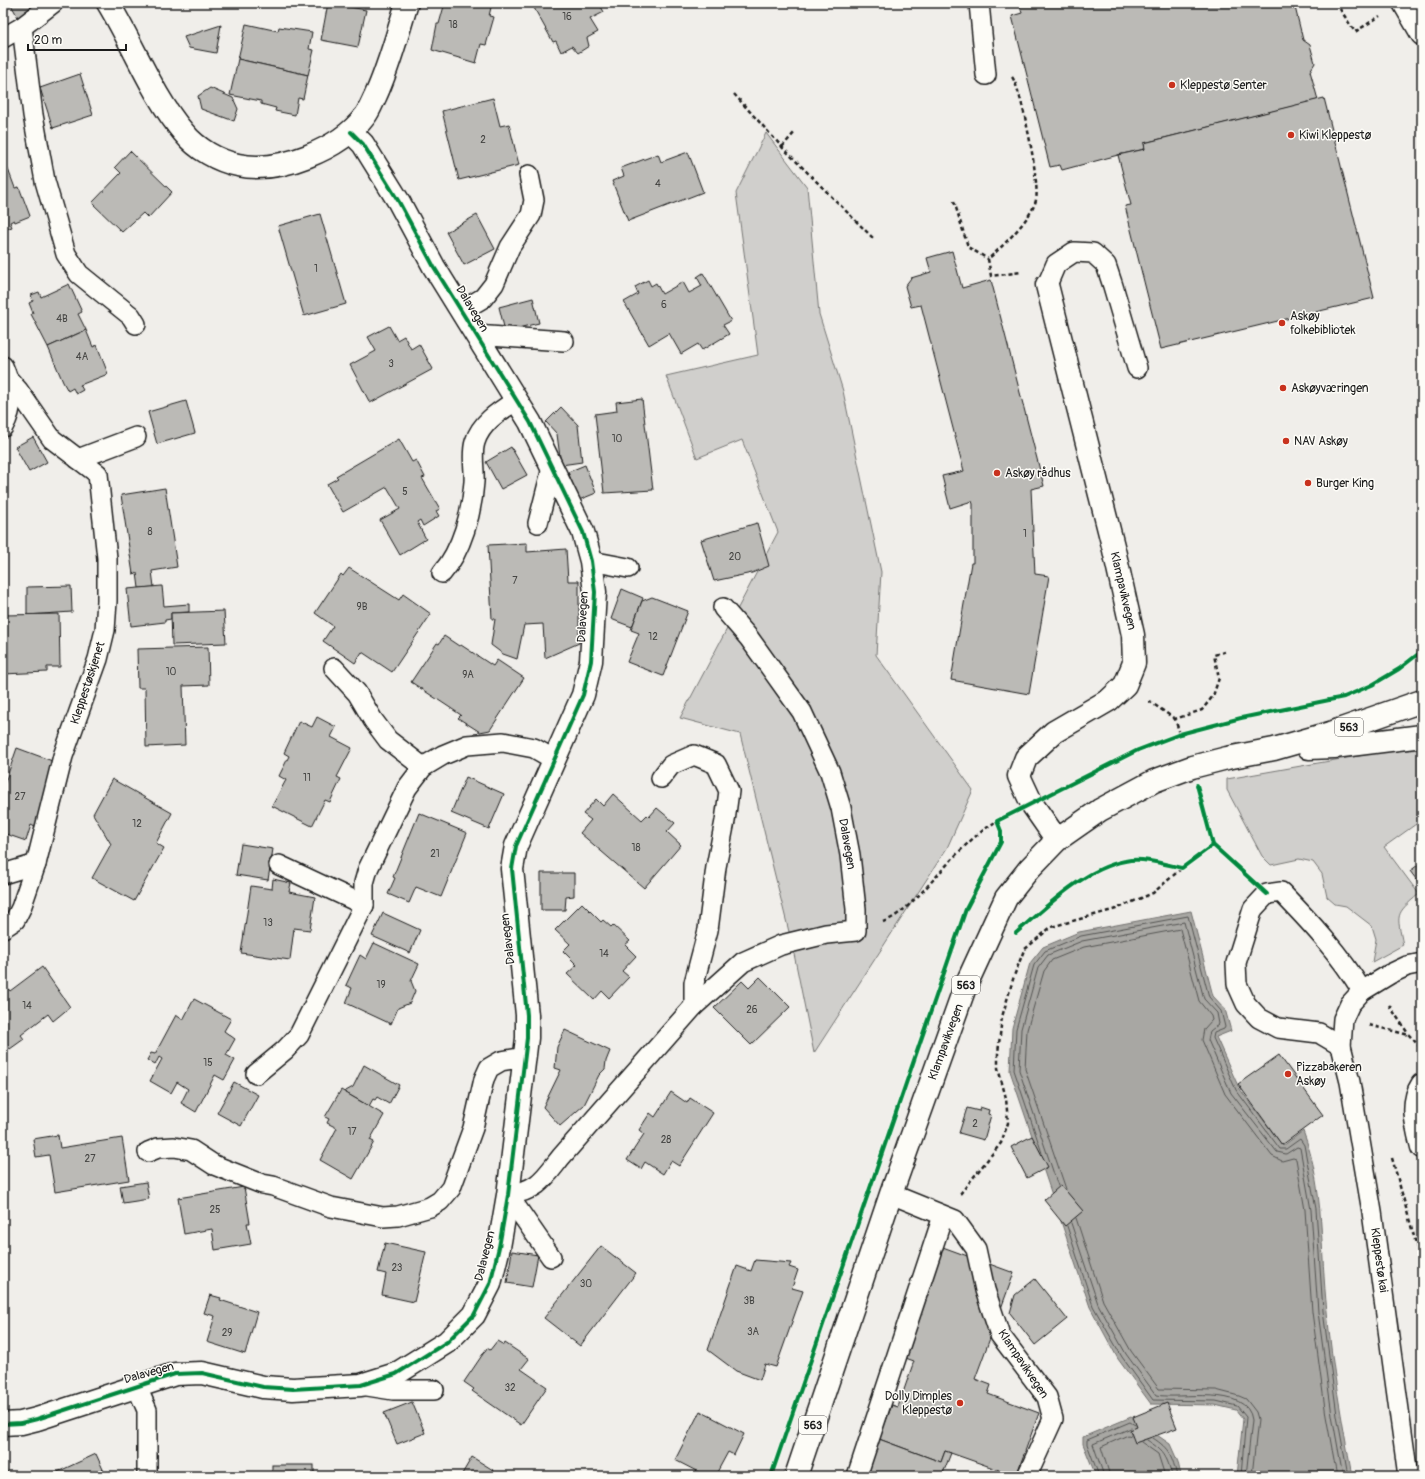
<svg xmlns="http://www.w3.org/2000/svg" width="1425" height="1479" font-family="Pangolin,sans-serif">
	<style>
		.green { fill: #d0cfcc; stroke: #767674 }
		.water { fill: #a8a7a3; stroke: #706f6d }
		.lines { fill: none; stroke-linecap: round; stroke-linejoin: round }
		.shore { stroke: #545452; stroke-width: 1 }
		.building { fill: #bbbab6; stroke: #1c1c1c }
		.service-casing { stroke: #1c1c1c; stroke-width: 22 }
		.minor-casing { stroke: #1c1c1c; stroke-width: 25 }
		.primary-casing { stroke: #1c1c1c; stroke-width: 25 }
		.path { stroke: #1c1c1c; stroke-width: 2.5; stroke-dasharray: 4 3; stroke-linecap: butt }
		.service { stroke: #fdfcf7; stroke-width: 19 }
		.minor { stroke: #fdfcf7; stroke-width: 22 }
		.primary { stroke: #fdfcf7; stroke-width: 22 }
		.cycleway-casing { stroke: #fdfcf7; stroke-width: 6 }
		.cycleway { stroke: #00873e; stroke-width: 4 }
		.poi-dot { fill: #c8321e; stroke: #fdfcf7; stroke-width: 1.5 }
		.labels { text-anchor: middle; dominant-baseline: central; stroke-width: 3; stroke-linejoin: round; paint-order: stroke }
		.number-label { font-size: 10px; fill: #444442 }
		.shield { fill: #fdfcf7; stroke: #605f5e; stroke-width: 1 }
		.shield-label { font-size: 11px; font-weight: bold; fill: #1c1c1c }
		.poi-label { font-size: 12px; fill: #1c1c1c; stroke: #fdfcf7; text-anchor: start }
		.street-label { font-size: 12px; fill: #1c1c1c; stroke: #fdfcf7 }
	</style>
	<rect width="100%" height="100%" fill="#f0eeea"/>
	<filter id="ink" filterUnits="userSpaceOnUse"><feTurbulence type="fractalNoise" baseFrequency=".025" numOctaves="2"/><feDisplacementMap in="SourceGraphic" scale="8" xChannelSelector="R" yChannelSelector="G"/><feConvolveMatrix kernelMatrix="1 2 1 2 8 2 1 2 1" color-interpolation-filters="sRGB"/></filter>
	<g filter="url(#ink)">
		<g class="green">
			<polygon points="766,133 807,187 819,314 843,391 881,572 876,655 973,790 947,848 814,1053 792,944 740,734 680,718 778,532 742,440 697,458 666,376 758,355 736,193"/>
			<path d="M1422,749V832L1416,824L1384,847L1419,894C1394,915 1397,914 1403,945L1372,962L1376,939L1372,926L1346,906L1335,904L1327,897L1322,874L1313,862L1299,859L1271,865L1262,856L1227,790V779L1381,752Z"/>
		</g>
		<g class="water">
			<path d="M1191,911L1213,996L1225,1009L1231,1031L1216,1037L1239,1088L1283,1146L1303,1131C1325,1188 1320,1251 1327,1311C1332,1366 1342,1421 1352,1476H1237L1243,1419L1236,1410L1215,1405L1151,1404L1118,1359L1090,1307L1010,1071L1012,1028L1030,963L1043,947L1079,932Z"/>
			<polygon points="1131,1417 1170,1444 1178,1462 1181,1476 1096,1476 1083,1444 1083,1437"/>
		</g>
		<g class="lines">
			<g class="shore">
				<polyline points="1042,1153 1014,1070 1016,1029 1034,965 1045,951 1081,936 1188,916 1209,997 1221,1011 1225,1027 1224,1029 1214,1033 1213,1038 1236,1090 1280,1149 1286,1149 1300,1139 1304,1145 1316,1209 1323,1311 1337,1415 1348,1476"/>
				<polyline points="1058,1186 1019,1070 1021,1029 1038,968 1048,955 1082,941 1184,922 1204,999 1217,1013 1219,1024 1210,1031 1208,1040 1231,1093 1277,1152 1286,1154 1297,1147 1300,1148 1311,1210 1318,1312 1332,1415 1343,1476"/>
				<polyline points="1066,1189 1025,1069 1027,1030 1044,971 1052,960 1084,947 1180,929 1199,1001 1211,1016 1212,1020 1204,1029 1202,1040 1225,1094 1272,1156 1282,1161 1293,1158 1296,1159 1305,1210 1312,1312 1326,1416 1337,1476"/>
				<polyline points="1076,1218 1103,1301 1131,1351 1159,1389 1216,1390 1239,1396 1246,1399 1256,1412 1258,1419 1252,1476"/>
				<path d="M1071,1223L1098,1304L1126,1354L1156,1395C1179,1400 1248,1384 1252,1420L1246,1476"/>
				<polyline points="1067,1226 1093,1306 1122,1357 1153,1400 1216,1401 1237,1406 1246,1417 1241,1476"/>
				<path d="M1153,1438C1170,1449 1172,1456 1177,1476"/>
				<path d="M1147,1440C1164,1451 1167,1456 1172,1476"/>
				<polyline points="1141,1442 1158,1454 1165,1476"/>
				<polyline points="1099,1476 1087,1444 1087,1440 1130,1422 1135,1425"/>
				<polyline points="1104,1476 1093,1444 1131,1428"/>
				<polyline points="1110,1476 1101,1447 1128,1435 1131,1436"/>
			</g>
		</g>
		<g class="building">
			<polygon points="10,3 37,3 38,6 19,19"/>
			<polygon points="328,3 366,10 358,47 321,40"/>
			<polygon points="443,3 492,3 489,16 494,17 486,45 481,44 476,63 432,50 437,24 439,24 444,6 442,6"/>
			<polygon points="534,3 599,3 604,12 590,19 598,32 587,38 589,46 578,53 572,46 561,52 556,41 553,42 533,6 535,5"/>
			<polygon points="1019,3 1294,3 1303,40 1310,45 1315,63 1310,71 1318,100 1144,143 1145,149 1118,155 1062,170 1060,165 1050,167 1012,16 1022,13"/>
			<polygon points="246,24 278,31 279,27 312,32 309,49 314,50 308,75 238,59"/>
			<polygon points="221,25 216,53 189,48 184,37"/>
			<polygon points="238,59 308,75 303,99 298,98 295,115 275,111 276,108 261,104 261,101 230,95"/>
			<polygon points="80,74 93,115 53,128 40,88"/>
			<polygon points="210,88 233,98 238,109 234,121 201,109 198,96"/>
			<polygon points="493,98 500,126 509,124 519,165 459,180 442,111"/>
			<polygon points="1324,98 1374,298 1161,349 1125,206 1131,205 1118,155 1145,149 1144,143"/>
			<polygon points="130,151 172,192 148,218 143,213 122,232 92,203 121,173 115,167"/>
			<polygon points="688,152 703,192 628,221 612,181 624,176 621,168 658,154 661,162"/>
			<polygon points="3,158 9,172 3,174"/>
			<polygon points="9,172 15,188 19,187 30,216 15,222 14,220 10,222 12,227 3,230 3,174"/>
			<polygon points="320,214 346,304 304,316 278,226"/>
			<polygon points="477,215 495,249 464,265 446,232"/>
			<polygon points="952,251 962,288 991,280 1044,486 1031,489 1035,574 1049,576 1029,694 951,680 971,563 973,563 973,504 972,501 950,508 942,476 964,471 921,305 911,307 905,286 911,278 931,272 927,258"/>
			<polygon points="703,273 731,321 723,325 729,334 702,350 698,344 681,354 669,333 649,345 624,302 638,294 635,287 648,280 651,286 656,283 662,294 683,282 689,293 702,286 697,277"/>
			<polygon points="69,284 82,312 78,314 86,330 48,347 31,314 33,313 29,303 33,301 31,295 39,292 41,297"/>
			<polygon points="533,298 539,323 505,331 499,307"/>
			<polygon points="389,326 397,340 404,336 411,349 419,344 433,369 370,403 350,365 376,351 368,337"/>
			<polygon points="86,330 93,347 97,345 108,374 80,385 83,390 76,394 73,388 68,391 63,382 48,347"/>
			<polygon points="642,399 653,490 604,493 595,414 617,411 616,402"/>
			<polygon points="186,401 195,433 157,444 148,412"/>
			<polygon points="561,407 578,425 582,462 561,465 557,434 546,422"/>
			<polygon points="33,437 47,462 29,472 15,447"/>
			<polygon points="399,439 412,462 416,460 425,477 422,478 440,509 436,511 439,516 423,526 420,520 417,522 426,539 400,555 380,520 400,509 387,487 343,512 327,484 338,478 336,476"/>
			<polygon points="511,447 527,475 501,489 486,462"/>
			<polygon points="585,465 596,493 579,500 568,472"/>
			<polygon points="165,488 177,567 152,571 154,587 139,588 137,573 133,574 121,495"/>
			<polygon points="757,523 769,566 752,573 714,581 701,540"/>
			<polygon points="527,543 527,552 566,549 568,581 579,581 579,643 545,658 543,624 524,625 517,659 503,654 491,645 495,619 492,619 488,545"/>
			<polygon points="349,568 399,600 403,594 431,614 392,672 362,652 355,663 323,641 333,626 315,613 341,574 343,576"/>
			<polygon points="71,586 72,612 27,615 27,587"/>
			<polygon points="162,586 164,606 189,604 189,612 171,613 171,619 165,620 165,622 131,626 127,589"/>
			<polygon points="622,589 643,598 632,627 611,619"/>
			<polygon points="652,597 688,611 663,676 627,662 639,633 631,630 642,601"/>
			<polygon points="224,611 226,643 172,645 171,613"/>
			<polygon points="59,614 60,667 47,667 47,672 3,674 3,615"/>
			<polygon points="444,636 459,646 461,645 493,666 497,660 524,678 490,730 480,732 458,718 461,715 411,682 437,643 439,644"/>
			<polygon points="208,647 209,685 183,686 185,745 146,747 145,688 138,688 137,649"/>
			<polygon points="317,717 336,727 331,737 352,748 337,777 341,779 330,802 325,800 312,826 272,806 286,780 279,776 289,756 284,753 299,721 312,727"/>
			<polygon points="17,748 55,762 52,779 35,827 31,825 26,841 3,833 3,798 5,791 3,788"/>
			<polygon points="466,777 504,794 489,829 451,813"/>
			<polygon points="112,779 172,813 156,843 164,848 134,901 92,878 111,844 93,814"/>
			<polygon points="613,794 642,820 647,815 649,817 657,808 675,823 667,832 681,845 644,888 580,833 591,820 583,814 596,799 603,806"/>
			<polygon points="419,813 467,833 441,897 416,887 409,903 388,894 395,878 393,877"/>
			<polygon points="241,844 273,849 268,880 236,875"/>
			<polygon points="1422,862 1422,887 1410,871"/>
			<polygon points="541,873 574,873 574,896 566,897 565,910 541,910"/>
			<polygon points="273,879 291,883 289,892 315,897 310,930 294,928 290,960 241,953 251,886 272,889"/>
			<polygon points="582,903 601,922 603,920 611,927 613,925 630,941 625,945 636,956 622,971 629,977 609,998 602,991 594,1000 567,974 577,965 563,951 570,944 555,930"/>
			<polygon points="383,913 420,930 410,953 372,936"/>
			<polygon points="374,943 419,964 411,981 415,991 410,1003 398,1008 391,1024 346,1003 352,988 346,985 360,955 366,959"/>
			<polygon points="42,967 70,1007 53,1021 48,1014 21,1035 24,1039 10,1049 3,1039 3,982 10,991"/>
			<polygon points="760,977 790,1007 751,1045 714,1008 742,981 749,988"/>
			<polygon points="194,999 231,1019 224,1031 235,1039 226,1055 235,1060 224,1080 215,1075 196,1112 181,1103 188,1089 177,1082 171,1093 150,1081 162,1059 159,1057 155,1065 147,1060 151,1053 155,1054 176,1015 183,1020"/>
			<polygon points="565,1030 610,1051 606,1061 605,1069 599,1075 584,1105 560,1126 543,1107 561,1070 555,1068 557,1047"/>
			<polygon points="1279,1055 1323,1115 1282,1145 1238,1084"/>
			<polygon points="364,1065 399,1085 389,1104 377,1097 375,1100 373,1099 369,1106 344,1092 353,1087"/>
			<polygon points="234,1082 258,1095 241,1126 217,1113"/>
			<polygon points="341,1090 384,1115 370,1140 374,1142 353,1179 320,1160 337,1128 327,1123 329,1119 325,1117"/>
			<polygon points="671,1092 687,1103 690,1098 713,1113 679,1166 671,1161 663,1174 645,1162 641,1169 627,1160 644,1134 639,1130 650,1113 655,1117"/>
			<polygon points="980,1107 989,1110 988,1114 991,1115 984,1140 959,1133 967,1108 979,1111"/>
			<polygon points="58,1135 60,1148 122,1138 129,1180 55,1192 49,1155 36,1157 33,1139"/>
			<polygon points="1032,1136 1048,1167 1027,1178 1011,1147"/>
			<polygon points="146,1182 149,1199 123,1203 120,1186"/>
			<polygon points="1061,1185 1083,1211 1065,1226 1044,1200"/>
			<polygon points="244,1187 250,1223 247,1223 251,1244 215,1250 212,1229 184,1234 178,1198"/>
			<polygon points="385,1243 426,1252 414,1302 382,1295 386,1274 378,1272"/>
			<polygon points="601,1246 636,1273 580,1346 544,1318"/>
			<polygon points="940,1246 1014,1273 975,1379 991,1385 988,1394 1039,1413 1016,1476 945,1451 941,1462 879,1439 892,1405 898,1407 914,1361 900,1356"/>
			<polygon points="512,1251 538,1255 532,1287 507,1283"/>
			<polygon points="755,1260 791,1263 789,1267 798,1270 792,1288 803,1291 776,1367 765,1364 760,1380 736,1371 708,1350 737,1266 751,1271"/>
			<polygon points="1035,1279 1067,1319 1035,1345 1010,1313 1015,1295"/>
			<polygon points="210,1295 221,1298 220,1300 257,1312 245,1354 207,1342 215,1316 204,1313"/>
			<polygon points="497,1341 504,1345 505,1343 529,1359 521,1369 547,1387 521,1425 472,1391 474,1389 464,1382 487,1348 490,1350"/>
			<polygon points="412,1402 425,1433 397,1444 384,1413"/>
			<polygon points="1167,1403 1177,1428 1135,1443 1130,1430 1137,1427 1133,1417"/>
			<polygon points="700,1411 744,1434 734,1455 728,1452 715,1476 706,1476 675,1460"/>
			<polygon points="879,1439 941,1462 945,1451 951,1453 942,1476 866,1476"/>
			<polygon points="96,1454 106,1476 49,1476"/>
			<polygon points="472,1457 493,1470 489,1476 465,1476 462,1474"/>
			<rect x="272" y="1465" width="42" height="11"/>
			<polygon points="3,1466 11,1476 3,1476"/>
		</g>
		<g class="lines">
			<g class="service-casing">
				<g id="service">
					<polyline points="979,3 986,75"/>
					<polyline points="22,27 33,115 45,181 66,254 79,274 131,316 136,324"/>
					<polyline points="3,38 22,27 53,3"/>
					<polyline points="1047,285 1056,264 1074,252 1093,253 1106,265 1113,286 1137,368"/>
					<polyline points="461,311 483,298 494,284 510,247 531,215 534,200 529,175"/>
					<polyline points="475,335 564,341"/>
					<path d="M3,366C12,387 15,406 3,427"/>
					<polyline points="78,459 136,437"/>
					<polyline points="538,523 552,468"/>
					<polyline points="591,561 628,568"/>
					<path d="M442,573C462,550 472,512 474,482C475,469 471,455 475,442C481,422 500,411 517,400"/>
					<polyline points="334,668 357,693 373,720 388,740 423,767"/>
					<polyline points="661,778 671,765 694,755 716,764 729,791 725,821 716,867 708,930 694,983 694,1006"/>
					<polyline points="279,865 364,905"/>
					<polyline points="3,874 36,864"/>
					<polyline points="3,928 15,920 21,908 36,864 63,756 98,659 105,630 107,601 107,558 98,474 52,439 18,390 10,381"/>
					<path d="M1341,1046L1319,1033L1278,1028L1259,1018L1246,1004L1237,984L1236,963L1253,909L1267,894L1281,892C1312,924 1340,954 1362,991"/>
					<polyline points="256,1074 285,1050 299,1035 364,905 364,883 368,869 407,788 423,767 443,755 467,745 503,742 534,748 553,759"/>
					<polyline points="148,1152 158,1148 174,1147 191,1150 214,1165 262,1184 273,1186 331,1207 383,1217 398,1216 430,1207 440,1201 451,1188 473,1128 484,1079 489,1068 501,1061 525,1057"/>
					<polyline points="891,1194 955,1220 976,1249 985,1290 1000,1335 1047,1397 1053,1419 1027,1476"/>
					<path d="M551,1257L508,1195C538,1190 543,1180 561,1157L694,1006L743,962L781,945L826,934L856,931V909L850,855L841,808L830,772L802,712L749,638L723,608"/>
					<polyline points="136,1385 147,1410 147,1476"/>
					<polyline points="361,1385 393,1390 434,1390"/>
					<polyline points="857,1476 943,1216"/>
					<polyline points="1408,1476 1372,1212 1350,1082 1341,1046 1343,1019 1350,1004 1362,991 1390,974 1407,966 1422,963"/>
				</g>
			</g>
			<g class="minor-casing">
				<g id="minor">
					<path d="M108,3C133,44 153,97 184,133C197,149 218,161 238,165C279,174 340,149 365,116C369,111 372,103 375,97C389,67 397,35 407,3"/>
					<polyline points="1047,285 1114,550 1133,635 1134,663 1125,685 1109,700 1054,732 1026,758 1019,776 1032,804 1057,840"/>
					<polyline points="3,1424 21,1423 37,1419 175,1374 202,1373 263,1387 293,1389 361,1385 396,1374 447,1342 474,1315 490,1284 499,1247 508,1195 527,1038 527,1015 512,869 516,846 583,695 591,661 595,592 591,561 583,532 530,422 434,267 399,202 363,144 351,132"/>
				</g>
			</g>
			<g class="primary-casing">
				<g id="primary">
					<polyline points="1404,3 1422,34"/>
					<polyline points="1309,748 1334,747 1422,736"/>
					<path d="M1422,1085C1410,1103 1417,1127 1422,1147"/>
					<polyline points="796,1476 891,1194 965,987 1006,898 1029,869 1057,840 1100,810 1154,781 1192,767 1227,758 1274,749 1330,733 1422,701"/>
				</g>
			</g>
			<g class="path">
				<polyline points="1336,3 1355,32 1380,16"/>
				<path d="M1012,77C1022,90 1040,184 1036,200C1032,218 1002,247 988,259L991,276L1022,272"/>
				<polyline points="734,94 782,147 873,238"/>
				<polyline points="782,147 795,132"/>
				<polyline points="954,201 968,247 988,259"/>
				<polyline points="1149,701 1175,719"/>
				<polyline points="1180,734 1175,719 1202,710 1213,696 1219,678 1214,655 1227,651"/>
				<path d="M883,922C899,916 910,904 921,893C947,866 971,833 1005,817"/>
				<polyline points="1389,1005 1409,1035 1422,1049"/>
				<polyline points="1369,1025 1409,1035"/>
				<polyline points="1392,1158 1422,1265"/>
				<polyline points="960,1194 1001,1143 1008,1123 1006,1098 998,1068 998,1053 1002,1017 1014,976 1024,950 1051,927 1116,909 1153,893 1182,868"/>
			</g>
			<use href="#service" class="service"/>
			<use href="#minor" class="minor"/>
			<use href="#primary" class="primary"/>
			<g class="cycleway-casing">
				<g id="cycleway">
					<polyline points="1197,785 1213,845 1267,894"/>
					<path d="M1016,933C1046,907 1084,869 1125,861C1143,857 1164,864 1182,868L1213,845"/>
					<polyline points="3,1424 21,1423 37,1419 175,1374 202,1373 263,1387 293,1389 361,1385 396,1374 447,1342 474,1315 490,1284 499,1247 508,1195 527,1038 527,1015 512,869 516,846 583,695 591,661 595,592 591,561 583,532 530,422 434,267 399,202 363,144 351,132"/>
					<polyline points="771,1476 966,909 1001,842 1001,831 997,821 1138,750 1180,734 1241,718 1344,697 1372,685 1399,669 1422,651"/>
				</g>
			</g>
			<use href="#cycleway" class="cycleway"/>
		</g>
	</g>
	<g class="poi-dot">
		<circle cx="1172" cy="85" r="4"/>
		<circle cx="1291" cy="135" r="4"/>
		<circle cx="1282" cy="323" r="4"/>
		<circle cx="1283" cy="388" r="4"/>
		<circle cx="1286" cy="441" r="4"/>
		<circle cx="997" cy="473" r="4"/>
		<circle cx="1308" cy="483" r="4"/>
		<circle cx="1288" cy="1074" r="4"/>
		<circle cx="960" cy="1403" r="4"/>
	</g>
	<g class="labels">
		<g class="number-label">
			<text x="567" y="17">16</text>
			<text x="453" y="25">18</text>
			<text x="483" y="140">2</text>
			<text x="658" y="184">4</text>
			<text x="316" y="269">1</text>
			<text x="664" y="305">6</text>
			<text x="62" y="319">4B</text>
			<text x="82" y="357">4A</text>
			<text x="391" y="364">3</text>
			<text x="617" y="439">10</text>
			<text x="405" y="492">5</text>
			<text x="150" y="532">8</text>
			<text x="1025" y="534">1</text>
			<text x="735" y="557">20</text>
			<text x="515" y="581">7</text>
			<text x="362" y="607">9B</text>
			<text x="653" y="637">12</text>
			<text x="171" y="672">10</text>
			<text x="468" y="675">9A</text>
			<text x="307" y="778">11</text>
			<text x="20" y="797">27</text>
			<text x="137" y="824">12</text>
			<text x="636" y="848">18</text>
			<text x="435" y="854">21</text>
			<text x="268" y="923">13</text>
			<text x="604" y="954">14</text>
			<text x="381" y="985">19</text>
			<text x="27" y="1006">14</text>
			<text x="752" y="1010">26</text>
			<text x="208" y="1063">15</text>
			<text x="975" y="1124">2</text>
			<text x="352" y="1132">17</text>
			<text x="666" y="1140">28</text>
			<text x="90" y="1159">27</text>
			<text x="215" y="1210">25</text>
			<text x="397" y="1268">23</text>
			<text x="586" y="1284">30</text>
			<text x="749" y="1301">3B</text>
			<text x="753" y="1332">3A</text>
			<text x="227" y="1333">29</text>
			<text x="510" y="1388">32</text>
		</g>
		<g class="shield">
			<rect x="1335" y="718" width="28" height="18" rx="3"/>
			<rect x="952" y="976" width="28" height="18" rx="3"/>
			<rect x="799" y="1416" width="28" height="18" rx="3"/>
		</g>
		<g class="shield-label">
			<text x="1349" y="727">563</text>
			<text x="966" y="985">563</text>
			<text x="813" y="1425">563</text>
		</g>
		<g class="poi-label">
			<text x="1180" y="85">Kleppestø Senter</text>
			<text x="1299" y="135">Kiwi Kleppestø</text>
			<text x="1290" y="316">Askøy<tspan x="1290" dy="14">folkebibliotek</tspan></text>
			<text x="1291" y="388">Askøyværingen</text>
			<text x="1294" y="441">NAV Askøy</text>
			<text x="1005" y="473">Askøy rådhus</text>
			<text x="1316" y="483">Burger King</text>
			<text x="1296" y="1067">Pizzabakeren<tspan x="1296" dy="14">Askøy</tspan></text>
			<text x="952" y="1396" text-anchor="end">Dolly Dimples<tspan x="952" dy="14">Kleppestø</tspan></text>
		</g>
		<g class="street-label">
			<text transform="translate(472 309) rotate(59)">Dalavegen</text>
			<text transform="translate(1123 591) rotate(77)">Klampavikvegen</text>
			<text transform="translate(583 617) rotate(-87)">Dalavegen</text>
			<text transform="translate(88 683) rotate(-72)">Kleppestøskjenet</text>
			<text transform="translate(847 844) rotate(80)">Dalavegen</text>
			<text transform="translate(508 939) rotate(-97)">Dalavegen</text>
			<text transform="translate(946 1042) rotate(-70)">Klampavikvegen</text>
			<text transform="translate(485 1256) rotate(-76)">Dalavegen</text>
			<text transform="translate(1379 1260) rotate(82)">Kleppestø kai</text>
			<text transform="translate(1023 1364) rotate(56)">Klampavikvegen</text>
			<text transform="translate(149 1373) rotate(-16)">Dalavegen</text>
		</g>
	</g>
	<rect width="1425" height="1479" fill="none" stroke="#fdfcf7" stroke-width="16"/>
	<rect x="8" y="8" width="1409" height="1463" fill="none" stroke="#1c1c1c" stroke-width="1.5" filter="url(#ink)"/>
	<path d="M28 44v6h98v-6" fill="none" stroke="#1c1c1c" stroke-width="2"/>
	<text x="34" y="44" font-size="12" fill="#1c1c1c" stroke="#fdfcf7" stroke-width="3" paint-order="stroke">20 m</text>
</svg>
